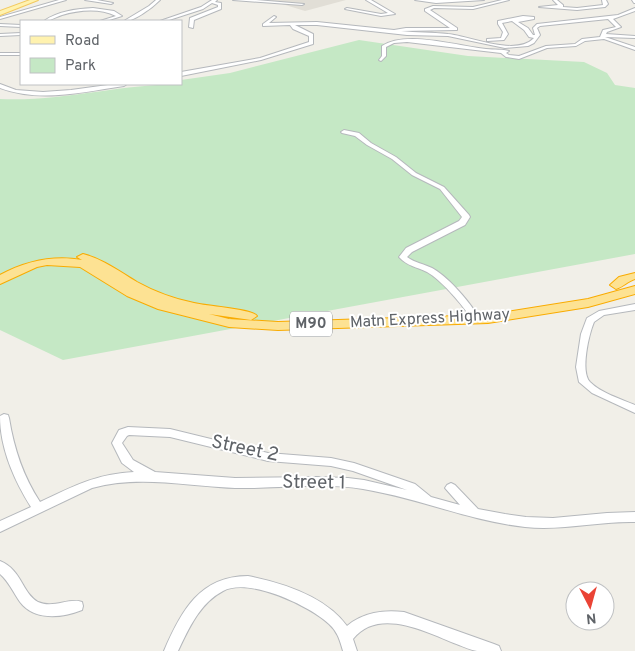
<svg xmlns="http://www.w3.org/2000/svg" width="635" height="651" font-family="Overpass,sans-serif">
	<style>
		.education { fill: #e1ded6 }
		.green { fill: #c5e8c5 }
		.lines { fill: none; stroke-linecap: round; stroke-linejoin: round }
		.minor-casing { stroke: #b5b8bc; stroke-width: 2 }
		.major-casing { stroke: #f2c960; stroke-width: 2 }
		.highway-casing { stroke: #f9ab00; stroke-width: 2 }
		.minor { fill: #fff; fill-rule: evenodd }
		.major { fill: #fff2af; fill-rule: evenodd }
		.highway { fill: #fde293; fill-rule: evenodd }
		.labels { text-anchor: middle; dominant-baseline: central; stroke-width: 4; stroke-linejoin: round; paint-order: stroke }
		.shield { fill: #fff; stroke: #8f9295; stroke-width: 1 }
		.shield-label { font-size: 15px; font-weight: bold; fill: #5f6368 }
		.street-label { font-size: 16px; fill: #5f6368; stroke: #fff }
		.near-street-label { font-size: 19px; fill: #5f6368; stroke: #fff }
	</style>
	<rect width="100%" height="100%" fill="#f1efe8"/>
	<polygon class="education" points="269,0 346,0 305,11"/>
	<path class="green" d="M359,40L468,56L584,62L607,73L615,85L635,88V254L63,360L0,330V99C60,102 121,84 181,84V80L230,73Z"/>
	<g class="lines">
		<g class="minor-casing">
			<g id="minor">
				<polygon points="59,0 66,0 0,19 0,17"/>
				<polygon points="85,0 97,0 113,3 111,4"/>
				<path d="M156,0H160C153,7 134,22 124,21L149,6Z"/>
				<polygon points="212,0 217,0 215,2 221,3 221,9 194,20 193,28 189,27 190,18 218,7 218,5 212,3 203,9 166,21 160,21 201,7"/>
				<polygon points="233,0 256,0 304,4 302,5"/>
				<polygon points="366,0 371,0 395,14 381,16 345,9 347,8 381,14 388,13"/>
				<polygon points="415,0 484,0 436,3"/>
				<path d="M502,0H509L473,9L434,8L430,10L457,28V30L401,31C416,33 432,32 448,34C470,36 516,57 534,38L529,37L524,30L512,21L502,23L508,34L504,40L487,41V39L501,38L503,32L498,24V21L523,16L534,17V19L518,22L528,28L533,35H535L533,28L537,24L618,15L635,8V11L613,19L621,27L607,32L606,34L635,36V38L605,37L635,47V50L604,39L585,41L576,46L547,48L519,59L506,57L501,53L407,42L394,43L386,47V56L381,61L379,60L382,56V46C406,30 458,46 486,49C494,50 503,49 509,51L506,53L509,55L519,56L546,46L575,44L582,39L600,37L603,30L616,27L608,19L540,26L537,28L540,35L534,43L528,46L505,48L448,36L407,35L317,25H295L313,34V44L261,60L181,76V72L260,58L309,42V36L293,29L290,25L263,26V24L274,16L276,17L269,23L317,22L394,30L406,28H450L425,11V9L433,6L473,7Z"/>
				<polygon points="553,0 557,0 563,5 563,7 577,8 603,5 602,0 606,0 608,4 605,7 577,10 539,7 558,5"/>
				<polygon points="632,0 635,0 635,3 634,3"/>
				<path d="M93,8L114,11L122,16L106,21H100L116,16C100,8 79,10 62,15C56,17 50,21 44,21C58,11 76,9 93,8Z"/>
				<polygon points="0,24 21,25 21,27 0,26"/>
				<polygon points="21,33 21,35 0,36 0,34"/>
				<rect x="0" y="53" width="21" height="2"/>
				<path d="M0,84L16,90L43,92L71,90L115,84H127L124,86C83,92 40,103 0,88Z"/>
				<path d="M344,130L359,133L371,143L396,157L416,173L444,187L469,215L470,217L465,225L412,252L407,257C415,263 424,264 432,268C447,276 467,299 476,313L475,315H469C460,302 441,280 427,272C417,267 407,266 399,257L406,248L459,221L462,217L440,189L412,175L392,159L367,145L355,136L342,133L341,132Z"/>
				<path d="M635,304V310L604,315L594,322C589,334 580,371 590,382C601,393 621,399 635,405V413L592,393L579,382L576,367L581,334L587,318L599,311Z"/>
				<path d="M4,414L8,415L9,418C14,449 23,476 40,502C74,486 96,474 134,472L122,463L112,443L119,430L128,427L170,429L268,453L331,458L354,463L415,484L431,497L460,505L445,488L447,485L451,483L455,485L478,509L505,514L526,517L553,518L607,513L635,512V522C598,521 562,531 525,527C470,521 418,498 363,489C321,482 277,489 235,488C186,486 139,475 92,488L0,532V521L31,507C14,480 0,448 0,416ZM129,435L170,437L268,461L331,466L353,471L407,490L364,480L348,478L316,477L235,478L155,472L133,460L122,443L127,436Z"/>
				<path d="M0,561C22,570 22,593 38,602C53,609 70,597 82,602L83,606L82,610C62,618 34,621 20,602C13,592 9,582 0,574Z"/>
				<path d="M248,576C283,583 325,596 347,626C364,612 383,610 404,612L494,644L499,646L501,651C493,651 485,651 477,651C471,650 464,647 459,645C428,633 379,606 353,639L357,651H343C340,641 338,632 329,624C310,606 249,577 223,591C200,603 189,628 178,651H164C181,611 200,576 248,576Z"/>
			</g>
		</g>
		<g class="major-casing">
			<polygon id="major" points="30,0 38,0 0,15 0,11"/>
		</g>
		<g class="highway-casing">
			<g id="highway">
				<path d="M83,254C103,259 120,272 137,282C155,292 175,299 194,303C206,306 252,309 257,316L251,320L209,314L229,319L278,322L488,315L588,299L635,286V294L588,307L488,323L278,330L229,327L158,309L127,296L80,267L47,265L37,267L0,284V275C26,261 53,255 82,260L77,257Z"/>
				<path d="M635,273V279C628,281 623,287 616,289L610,285L619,277Z"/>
			</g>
		</g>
		<use href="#minor" class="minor"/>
		<use href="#major" class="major"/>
		<use href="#highway" class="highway"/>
	</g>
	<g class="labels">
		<rect class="shield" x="290" y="311.5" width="42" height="25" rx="4"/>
		<g class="shield-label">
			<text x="311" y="324">M90</text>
		</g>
		<g class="street-label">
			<text transform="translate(430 319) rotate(-3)">Matn Express Highway</text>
		</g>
		<g class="near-street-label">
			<text transform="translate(245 449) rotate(12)">Street 2</text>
			<text transform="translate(314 483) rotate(1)">Street 1</text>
		</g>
	</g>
	<rect x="20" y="20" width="162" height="65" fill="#ffffff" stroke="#bfc1c3"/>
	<rect x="30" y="36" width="25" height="8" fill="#fff2af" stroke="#bfc1c3"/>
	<text x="65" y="45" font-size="15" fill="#5f6368">Road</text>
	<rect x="30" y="58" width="25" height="15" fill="#c5e8c5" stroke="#bfc1c3"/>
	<text x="65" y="70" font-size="15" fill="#5f6368">Park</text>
	<g transform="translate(590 606) rotate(174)"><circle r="24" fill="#ffffff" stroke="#bfc1c3"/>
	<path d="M0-4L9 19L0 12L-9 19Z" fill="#ea4335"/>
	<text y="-8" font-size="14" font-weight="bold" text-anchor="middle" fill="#5f6368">N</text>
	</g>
</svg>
